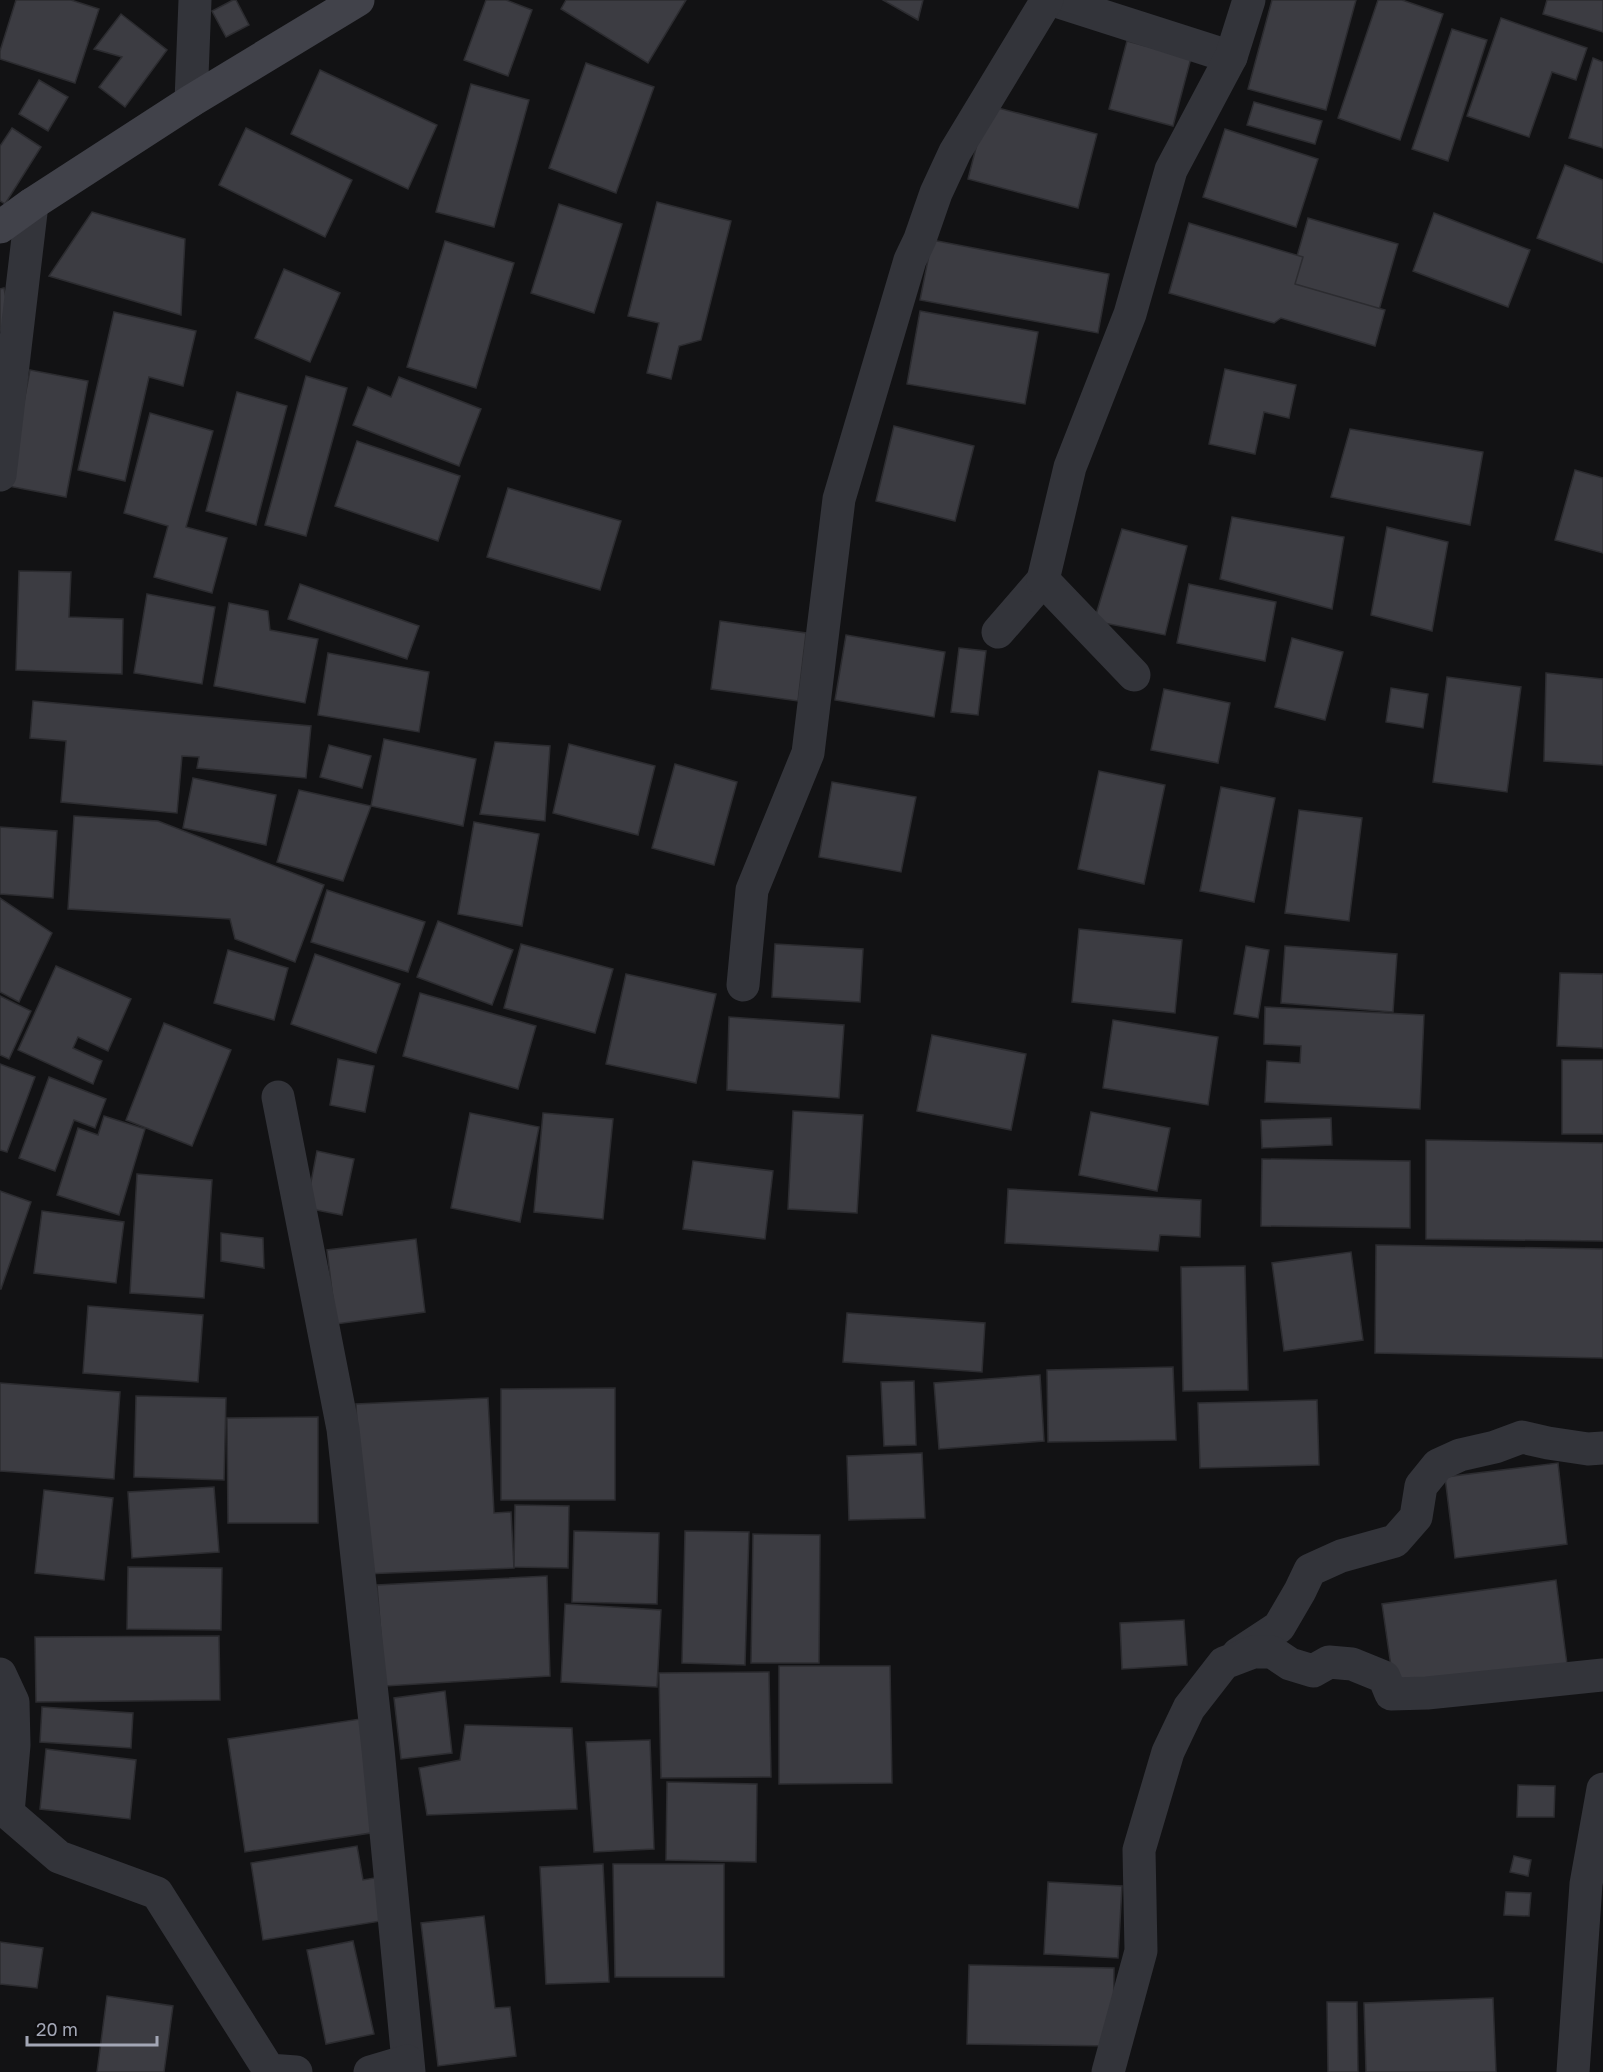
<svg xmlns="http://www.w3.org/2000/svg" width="1603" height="2072" font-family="'Golos Text',sans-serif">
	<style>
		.building { fill: #3c3c42; stroke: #2c2c30; stroke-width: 1.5 }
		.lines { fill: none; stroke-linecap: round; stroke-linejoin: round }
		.street { stroke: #33343a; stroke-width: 33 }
		.secondary { stroke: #41424a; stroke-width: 33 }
	</style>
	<rect width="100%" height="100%" fill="#121214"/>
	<g class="building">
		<polygon points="16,0 71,0 99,9 75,83 0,59 0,51"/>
		<polygon points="233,0 236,0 249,25 226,37 212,11"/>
		<polygon points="486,0 506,0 532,10 508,76 464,60"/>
		<polygon points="566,0 686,0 648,63 561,9"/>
		<polygon points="883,0 923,0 918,20"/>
		<polygon points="1272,0 1356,0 1326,110 1248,89"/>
		<polygon points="1378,0 1402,0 1443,14 1400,140 1338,118"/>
		<polygon points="1547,0 1603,0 1603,32 1543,14"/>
		<polygon points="121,14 167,50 125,107 99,87 122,57 94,49"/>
		<polygon points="1501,18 1587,48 1576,80 1552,72 1529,137 1467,116"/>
		<polygon points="1452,29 1487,40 1448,161 1412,149"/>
		<polygon points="1127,41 1191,58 1173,126 1109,109"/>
		<polygon points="1593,58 1603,62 1603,148 1569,138"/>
		<polygon points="586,63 654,87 616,193 549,168"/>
		<polygon points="320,70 437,125 408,189 291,134"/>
		<polygon points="39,80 68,97 48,131 19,114"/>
		<polygon points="471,84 529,100 494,227 436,212"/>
		<polygon points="1254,102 1322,121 1315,144 1247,125"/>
		<polygon points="987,105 1097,134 1078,208 968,179"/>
		<polygon points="12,128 41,147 5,204 0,201 0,146"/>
		<polygon points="246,128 352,180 325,237 219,185"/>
		<polygon points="1225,129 1318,159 1296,227 1203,197"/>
		<polygon points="1565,165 1603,180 1603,263 1537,238"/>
		<polygon points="657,202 731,221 701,340 679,346 671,379 647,373 659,323 628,316"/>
		<polygon points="559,204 622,224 594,313 531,293"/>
		<polygon points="92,212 185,239 181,315 49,276"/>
		<polygon points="1434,213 1530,250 1508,307 1413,271"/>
		<polygon points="1308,218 1398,244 1379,310 1289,284"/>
		<polygon points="1189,223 1303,257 1295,284 1385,310 1375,346 1281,318 1274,323 1169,293"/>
		<polygon points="932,240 1109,274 1098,333 920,300"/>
		<polygon points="445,241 514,263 476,388 407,367"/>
		<polygon points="284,269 340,293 310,362 255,338"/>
		<polygon points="4,288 12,329 0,331 0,289"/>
		<polygon points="920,311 1038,332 1025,404 907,384"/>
		<polygon points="114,312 196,331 183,386 149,377 125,481 78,470"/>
		<polygon points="1225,369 1296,385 1289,418 1264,412 1255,454 1209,444"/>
		<polygon points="30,370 88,381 66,497 8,486"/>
		<polygon points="306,376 347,388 306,536 265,525"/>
		<polygon points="399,377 481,409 459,466 353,425 368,387 391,397"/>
		<polygon points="237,392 287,406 256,525 206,511"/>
		<polygon points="150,413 213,431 186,527 227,538 212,593 154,577 168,526 124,513"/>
		<polygon points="894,426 974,446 955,521 876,501"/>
		<polygon points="1350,429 1483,452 1470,525 1331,497"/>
		<polygon points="357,441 460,476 438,541 335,506"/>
		<polygon points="1575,470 1603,478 1603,553 1555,540"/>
		<polygon points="508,488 621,521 600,590 487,557"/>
		<polygon points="1232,517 1344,537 1332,609 1220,579"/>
		<polygon points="1387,527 1448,542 1432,631 1371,615"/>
		<polygon points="1122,529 1187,546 1165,635 1094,621"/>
		<polygon points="19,571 71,572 69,617 123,619 122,674 16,670"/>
		<polygon points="300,584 419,626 407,659 288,619"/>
		<polygon points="1189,584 1276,602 1265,661 1177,643"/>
		<polygon points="147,594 215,607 202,684 134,673"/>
		<polygon points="229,603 268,611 270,630 318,639 305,703 214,686"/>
		<polygon points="720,621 806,633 798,701 711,689"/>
		<polygon points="846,635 945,652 934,717 835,700"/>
		<polygon points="1292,638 1343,652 1325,720 1275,707"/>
		<polygon points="959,648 986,651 978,715 951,712"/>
		<polygon points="328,653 429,672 419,732 318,715"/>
		<polygon points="1546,673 1603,679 1603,765 1544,761"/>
		<polygon points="1447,677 1521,687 1507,792 1433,782"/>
		<polygon points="1391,688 1428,694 1423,728 1386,722"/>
		<polygon points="1164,689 1230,703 1218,763 1151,750"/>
		<polygon points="33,701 311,726 306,778 197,768 199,757 182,756 177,813 61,802 66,741 30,738"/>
		<polygon points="384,739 476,759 463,826 371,806"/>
		<polygon points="495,742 550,746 545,821 480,814"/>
		<polygon points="569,744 655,766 638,835 553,813"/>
		<polygon points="329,745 371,756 362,788 320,777"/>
		<polygon points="675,764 737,782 714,865 652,848"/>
		<polygon points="1099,771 1165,785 1144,884 1078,869"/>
		<polygon points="193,778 276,795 266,845 183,828"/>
		<polygon points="832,782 916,797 901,872 819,857"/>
		<polygon points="1221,787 1275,798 1254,902 1200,891"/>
		<polygon points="299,790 371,806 343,881 277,862"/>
		<polygon points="1299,810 1362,818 1349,921 1285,913"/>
		<polygon points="74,816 158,821 324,885 295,962 235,939 230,919 68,909"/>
		<polygon points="474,822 539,834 522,926 458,914"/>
		<polygon points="0,827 57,831 53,898 0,894"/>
		<polygon points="327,890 425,922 408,972 311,942"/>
		<polygon points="0,898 52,933 19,1002 0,992"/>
		<polygon points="438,921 513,950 492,1005 417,977"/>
		<polygon points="1079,929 1182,940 1175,1013 1072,1002"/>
		<polygon points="521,944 613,969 595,1033 504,1008"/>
		<polygon points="775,944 863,949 860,1002 772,997"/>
		<polygon points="1246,946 1269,950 1258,1018 1234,1014"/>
		<polygon points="1285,946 1397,954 1393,1012 1281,1003"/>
		<polygon points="228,950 288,968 274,1020 214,1003"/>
		<polygon points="315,954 400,984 376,1053 291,1024"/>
		<polygon points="56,966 131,999 108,1051 78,1037 73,1048 102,1061 93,1084 18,1050"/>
		<polygon points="1560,973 1603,974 1603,1048 1557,1046"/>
		<polygon points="626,974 716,994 696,1083 606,1064"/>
		<polygon points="420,993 536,1026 518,1089 403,1056"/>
		<polygon points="0,996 31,1011 9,1059 0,1055"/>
		<polygon points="1265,1007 1424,1015 1420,1109 1265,1102 1267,1061 1300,1063 1301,1046 1264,1044"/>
		<polygon points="729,1017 844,1025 839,1098 727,1090"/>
		<polygon points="1113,1020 1218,1037 1208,1105 1103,1088"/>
		<polygon points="164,1023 231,1050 192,1146 126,1120"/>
		<polygon points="932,1035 1026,1054 1011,1130 917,1111"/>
		<polygon points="338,1059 374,1066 365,1112 330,1105"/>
		<rect x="1562" y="1060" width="41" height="74"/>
		<polygon points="0,1064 35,1077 7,1152 0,1150"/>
		<polygon points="49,1077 106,1099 95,1128 74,1120 55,1171 19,1158"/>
		<polygon points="793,1111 863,1115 857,1213 788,1209"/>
		<polygon points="1091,1112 1170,1128 1157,1191 1079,1175"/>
		<polygon points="470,1113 539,1127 520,1222 451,1208"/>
		<polygon points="543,1113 613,1119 603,1219 534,1212"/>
		<polygon points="104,1116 145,1129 119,1215 57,1195 78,1128 98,1135"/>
		<polygon points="1331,1118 1332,1145 1262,1148 1261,1120"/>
		<polygon points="1426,1140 1603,1143 1603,1241 1426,1239"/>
		<polygon points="317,1151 354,1159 342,1215 306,1208"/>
		<polygon points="1262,1159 1410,1161 1410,1228 1261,1226"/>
		<polygon points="693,1161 773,1171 765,1239 683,1229"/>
		<polygon points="137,1174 212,1180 204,1298 130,1293"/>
		<polygon points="1008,1189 1201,1200 1200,1237 1160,1235 1158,1251 1005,1243"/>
		<polygon points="0,1191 31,1202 1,1289 0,1289"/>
		<polygon points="42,1211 124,1222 116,1283 34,1273"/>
		<polygon points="221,1233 263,1238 264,1268 221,1261"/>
		<polygon points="416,1239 425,1312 336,1324 327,1250"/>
		<polygon points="1376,1245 1603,1249 1603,1358 1375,1353"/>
		<polygon points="1351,1252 1363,1340 1284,1351 1272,1263"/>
		<polygon points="1245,1266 1248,1390 1183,1391 1181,1267"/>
		<polygon points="88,1306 203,1315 198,1382 83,1373"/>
		<polygon points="847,1313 985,1323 982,1372 843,1362"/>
		<polygon points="1173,1367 1176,1440 1048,1442 1047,1370"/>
		<polygon points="1040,1375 1044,1441 939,1449 934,1383"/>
		<polygon points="914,1381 916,1445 884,1446 881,1382"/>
		<polygon points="0,1383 120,1392 114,1479 0,1471"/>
		<polygon points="615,1388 615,1500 501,1500 501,1389"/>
		<polygon points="136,1396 226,1398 224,1480 134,1477"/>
		<polygon points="488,1398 494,1513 511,1512 514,1568 364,1574 356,1404"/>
		<polygon points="1317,1400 1319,1465 1200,1468 1198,1403"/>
		<polygon points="318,1417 318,1523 228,1523 227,1418"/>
		<polygon points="922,1453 925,1518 849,1520 847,1456"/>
		<polygon points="1558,1463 1567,1544 1455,1558 1445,1477"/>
		<polygon points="214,1487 219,1552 132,1558 128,1492"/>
		<polygon points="44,1490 113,1498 104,1580 35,1573"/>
		<polygon points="515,1505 569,1506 568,1568 514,1567"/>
		<polygon points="574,1531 659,1533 657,1604 572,1602"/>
		<polygon points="685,1531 749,1532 745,1665 682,1663"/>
		<polygon points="753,1534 820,1535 819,1663 751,1663"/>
		<polygon points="128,1567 222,1568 221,1630 127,1629"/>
		<polygon points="547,1576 550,1676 385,1686 377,1585"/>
		<polygon points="1556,1580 1567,1664 1394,1687 1382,1604"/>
		<polygon points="565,1604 661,1610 657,1687 561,1682"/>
		<polygon points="1184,1620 1187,1665 1122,1669 1120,1623"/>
		<polygon points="219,1636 220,1700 36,1702 35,1637"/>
		<polygon points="779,1666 890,1666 892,1783 779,1784"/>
		<polygon points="769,1672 771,1777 661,1778 659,1673"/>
		<polygon points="445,1691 452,1753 401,1759 394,1698"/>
		<polygon points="42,1707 133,1713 131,1748 40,1742"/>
		<polygon points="360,1719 377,1832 245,1852 228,1739"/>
		<polygon points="465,1725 572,1728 577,1809 427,1815 419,1768 460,1760"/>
		<polygon points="650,1740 654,1849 594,1852 586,1742"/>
		<polygon points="46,1749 136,1760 130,1819 40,1809"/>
		<polygon points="667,1782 757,1784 756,1862 666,1860"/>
		<polygon points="1518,1785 1555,1786 1554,1817 1517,1817"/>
		<polygon points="357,1846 363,1880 380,1877 387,1920 263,1940 251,1863"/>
		<polygon points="1514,1856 1531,1860 1528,1876 1510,1872"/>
		<polygon points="603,1864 609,1982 546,1984 540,1867"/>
		<polygon points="613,1864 724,1864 724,1977 615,1977"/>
		<polygon points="1048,1882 1122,1886 1118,1958 1044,1954"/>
		<polygon points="1506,1892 1531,1893 1529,1916 1504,1915"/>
		<polygon points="484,1916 495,2008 510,2007 516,2056 438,2066 421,1923"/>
		<polygon points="353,1941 374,2034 326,2044 307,1950"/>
		<polygon points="0,1942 43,1948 37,1988 0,1984"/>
		<polygon points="969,1965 1114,1968 1113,2046 967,2044"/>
		<polygon points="107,1996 173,2006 164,2072 97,2072"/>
		<polygon points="1493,1998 1496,2072 1366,2072 1364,2003"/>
		<polygon points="1327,2002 1357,2002 1358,2072 1328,2072"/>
	</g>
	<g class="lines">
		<g class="street">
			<polyline points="1053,0 1231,57"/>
			<polyline points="191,101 195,0"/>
			<polyline points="0,475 32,204"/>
			<polyline points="998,632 1043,580"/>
			<polyline points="1134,675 1043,580 1070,467 1130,314 1171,170 1231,57 1249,0"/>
			<polyline points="743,985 752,890 808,753 839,499 910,260 920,239 936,193 955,152 1047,0"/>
			<polyline points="278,1097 343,1429 378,1749 409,2072"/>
			<polyline points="1238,1654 1279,1627 1300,1591 1310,1570 1341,1556 1395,1541 1416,1517 1421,1486 1438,1465 1460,1455 1495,1447 1522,1437 1548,1443 1588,1449 1603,1448"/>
			<polyline points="0,1674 13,1702 14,1745 8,1813 59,1857 157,1893 269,2070 296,2072"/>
			<polyline points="370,2072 407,2061"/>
			<polyline points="1108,2072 1141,1951 1139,1850 1168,1752 1189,1708 1224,1663 1253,1652 1272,1652 1290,1664 1313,1671 1329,1662 1352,1664 1384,1677 1391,1694 1427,1693 1603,1675"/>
			<polyline points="1573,2072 1586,1884 1603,1789"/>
		</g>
		<polyline class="secondary" points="0,227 32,204 191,101 358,0"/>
	</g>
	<path d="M27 2036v9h130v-9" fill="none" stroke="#a3a7b6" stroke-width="3"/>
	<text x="36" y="2036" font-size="18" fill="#a3a7b6" stroke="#0e0d0f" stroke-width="4.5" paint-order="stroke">20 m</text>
</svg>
